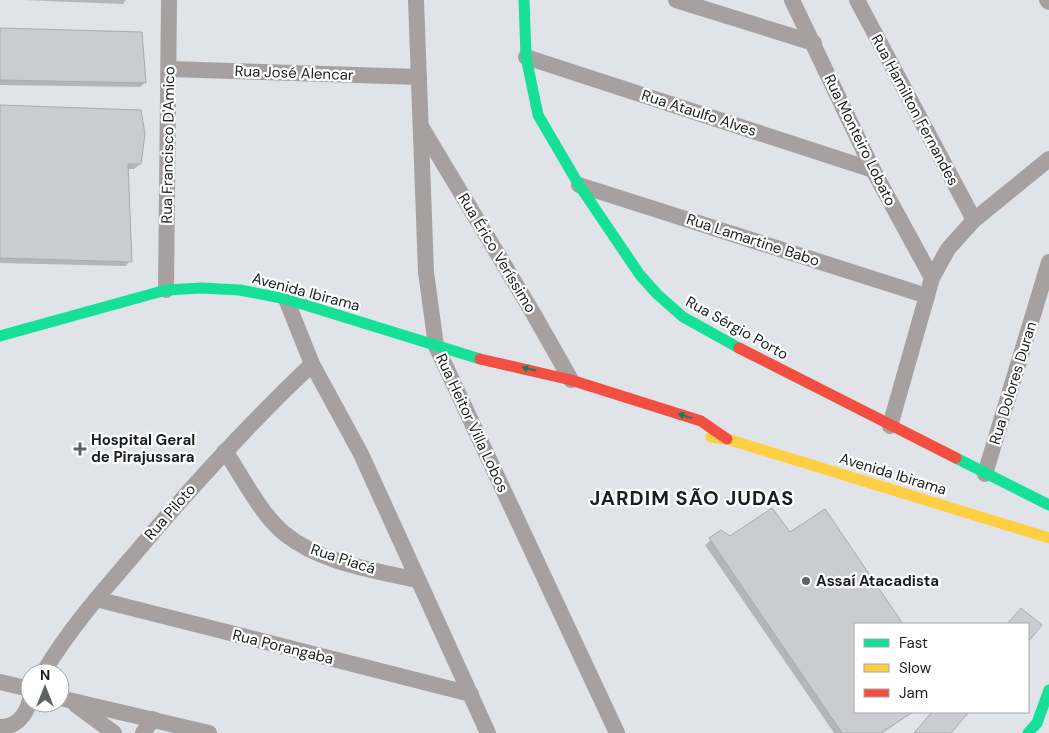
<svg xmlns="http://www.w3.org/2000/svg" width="1049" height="733" font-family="'DM Sans',sans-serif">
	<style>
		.shadow { fill: #0003 }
		.building { fill: #caccd0; stroke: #a8abae }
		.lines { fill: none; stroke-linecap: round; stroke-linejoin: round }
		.street { stroke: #a6a1a0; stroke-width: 16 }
		.fast { stroke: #16e098; stroke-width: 11 }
		.slow { stroke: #ffcf43; stroke-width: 11 }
		.jam { stroke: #f24e42; stroke-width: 11 }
		.oneway { fill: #187f5c }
		.poi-dot { fill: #606366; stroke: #fff; stroke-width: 2 }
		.labels { text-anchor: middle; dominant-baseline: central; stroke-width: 4.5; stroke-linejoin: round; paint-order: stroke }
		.street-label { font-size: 15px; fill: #1b1e20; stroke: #fff }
		.poi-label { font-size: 15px; font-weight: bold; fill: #1b1e20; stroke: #fff; text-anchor: start }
		.district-label { font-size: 20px; font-weight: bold; letter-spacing: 1px; fill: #1b1e20; stroke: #fff }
	</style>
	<rect width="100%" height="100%" fill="#e0e3e8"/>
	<g class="shadow">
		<polygon points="22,0 126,0 123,4"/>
		<polygon points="0,29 145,82 140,87 0,85"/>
		<polygon points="0,106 140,164 134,169 126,169 130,261 125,266 0,263"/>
		<polygon points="825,511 902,624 855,624 855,712 913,712 882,733 834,733 705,545 721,532 730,538 789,534"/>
	</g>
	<g class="building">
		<polygon points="0,28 142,32 146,83 0,80"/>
		<polygon points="0,105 141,110 145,134 141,164 128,164 132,262 0,258"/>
		<polygon points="772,508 790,532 825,509 903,624 855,624 855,712 913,712 881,733 842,733 709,538 721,530 730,536"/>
		<polygon points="1021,608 1042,625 1028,642 1028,624 1007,624"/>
		<polygon points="932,712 969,712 951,733 914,733"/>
	</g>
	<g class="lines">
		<g class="street">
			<polyline points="416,0 426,272 436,346 617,733"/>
			<polyline points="676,0 814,43"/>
			<polyline points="792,0 873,170 932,278"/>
			<polyline points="857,0 974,220"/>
			<polyline points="1047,0 1049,2"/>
			<polyline points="526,57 873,170"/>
			<polyline points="169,69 419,77"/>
			<polyline points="422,128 533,313 571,380"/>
			<polyline points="579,185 927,296"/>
			<polyline points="166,290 169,0"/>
			<polyline points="286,299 312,364 361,454 488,733"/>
			<polyline points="890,426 932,278 948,249 974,220 1049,159"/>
			<path d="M225,451C242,476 261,515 285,534C321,563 374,570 417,580"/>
			<polyline points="985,474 1049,262"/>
			<polyline points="96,599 471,694"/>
			<path d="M43,673C68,631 101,593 133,556C189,489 248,425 312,364"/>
			<polyline points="0,682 30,689"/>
			<polyline points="60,698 209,733"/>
			<polyline points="76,705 114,733"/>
			<path d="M0,727C17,727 26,715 30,700"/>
			<polyline points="143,733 153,719"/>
		</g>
		<g class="fast">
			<polyline points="524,0 526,57 538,115 579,185 640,275 657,294 683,317 739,348"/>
			<polyline points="0,336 166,290 202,288 240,290 286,299 480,359"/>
			<polyline points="956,458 1049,505"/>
			<polyline points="1028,733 1037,723 1049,690"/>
		</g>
		<polyline class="slow" points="711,437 727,439 1049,538"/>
		<g class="jam">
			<polyline points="739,348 956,458"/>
			<polyline points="480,359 571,380 701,421 727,439"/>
		</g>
	</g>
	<defs><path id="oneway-solid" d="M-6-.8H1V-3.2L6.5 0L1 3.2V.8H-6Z" transform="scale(1.25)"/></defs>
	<g class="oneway">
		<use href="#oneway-solid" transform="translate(529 369) rotate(-166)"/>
		<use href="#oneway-solid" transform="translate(685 416) rotate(-163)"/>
	</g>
	<g class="poi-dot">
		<path d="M77.5 441.5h5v5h5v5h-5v5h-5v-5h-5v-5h5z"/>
		<circle cx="806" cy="581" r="5"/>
	</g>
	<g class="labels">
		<g class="street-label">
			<text transform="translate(294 73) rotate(2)">Rua José Alencar</text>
			<text transform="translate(915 110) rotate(62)">Rua Hamilton Fernandes</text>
			<text transform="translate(699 113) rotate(18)">Rua Ataulfo Alves</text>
			<text transform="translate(860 140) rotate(64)">Rua Monteiro Lobato</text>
			<text transform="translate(168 145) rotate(-89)">Rua Francisco D'Amico</text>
			<text transform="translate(753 240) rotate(18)">Rua Lamartine Babo</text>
			<text transform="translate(497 253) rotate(59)">Rua Érico Veríssimo</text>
			<text transform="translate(306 292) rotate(15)">Avenida Ibirama</text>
			<text transform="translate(737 328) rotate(29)">Rua Sérgio Porto</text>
			<text transform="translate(1013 383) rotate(-73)">Rua Dolores Duran</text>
			<text transform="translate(472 423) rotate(65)">Rua Heitor Villa Lobos</text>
			<text transform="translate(893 474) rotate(17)">Avenida Ibirama</text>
			<text transform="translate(170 512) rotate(-49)">Rua Piloto</text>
			<text transform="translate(343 559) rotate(18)">Rua Piacá</text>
			<text transform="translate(283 647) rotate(14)">Rua Porangaba</text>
		</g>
		<g class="poi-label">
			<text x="91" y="440">Hospital Geral<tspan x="91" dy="17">de Pirajussara</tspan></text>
			<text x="816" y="581">Assaí Atacadista</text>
		</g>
		<g class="district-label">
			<text x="692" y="498">JARDIM SÃO JUDAS</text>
		</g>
	</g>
	<rect x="854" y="623" width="175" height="90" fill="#ffffff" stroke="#a4a5a6"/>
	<rect x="864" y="639" width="25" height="8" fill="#16e098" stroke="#a4a5a6"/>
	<text x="899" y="648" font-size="15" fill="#1b1e20">Fast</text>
	<rect x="864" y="664" width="25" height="8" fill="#ffcf43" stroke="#a4a5a6"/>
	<text x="899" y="673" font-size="15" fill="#1b1e20">Slow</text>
	<rect x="864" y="689" width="25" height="8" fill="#f24e42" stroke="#a4a5a6"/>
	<text x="899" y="698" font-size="15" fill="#1b1e20">Jam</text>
	<g transform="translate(45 688)"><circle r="24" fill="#ffffff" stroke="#a4a5a6"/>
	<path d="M0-4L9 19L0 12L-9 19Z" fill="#606366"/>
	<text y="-8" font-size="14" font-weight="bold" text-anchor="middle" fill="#1b1e20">N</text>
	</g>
</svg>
